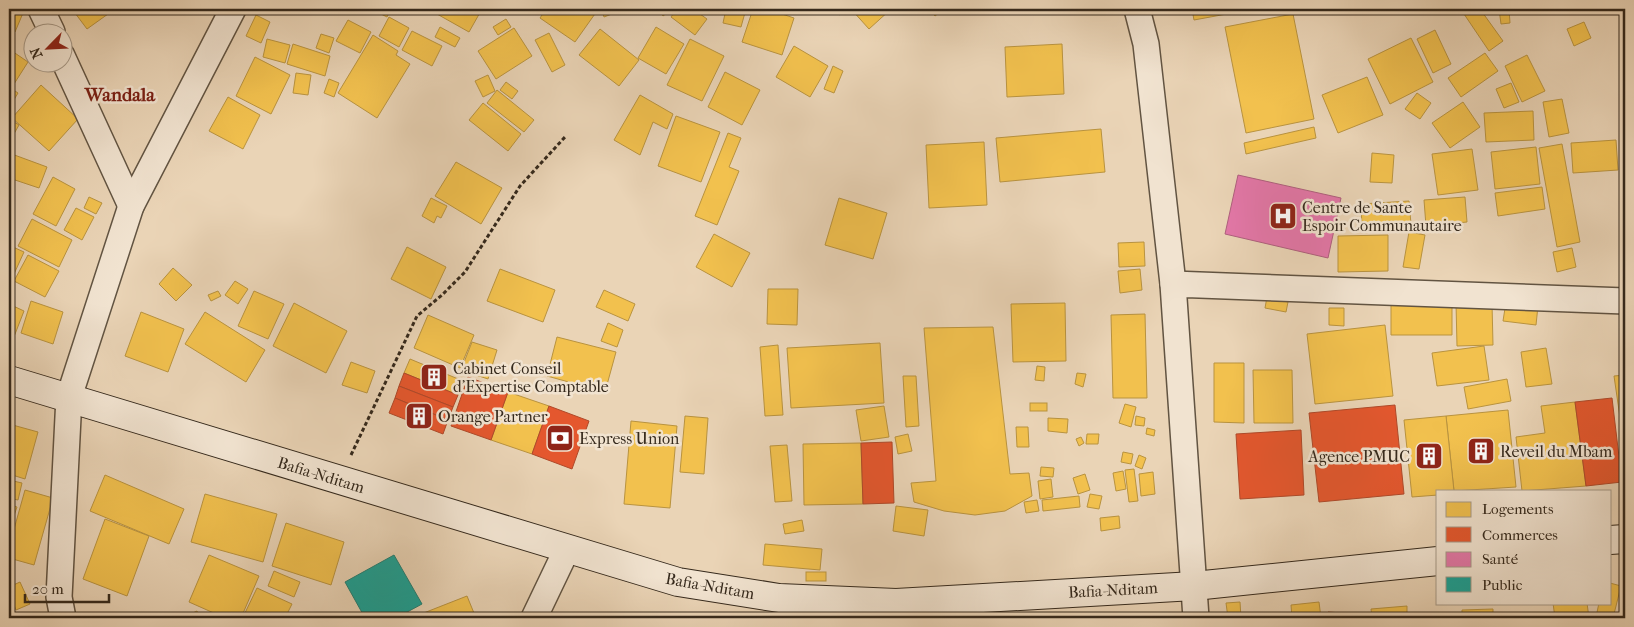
<svg xmlns="http://www.w3.org/2000/svg" width="1634" height="627" font-family="'IM FELL French Canon',serif">
	<style>
		.homes { fill: #f2c14e; stroke: #b9933f }
		.shops { fill: #e4572e; stroke: #b04929 }
		.health { fill: #e377a8; stroke: #af607e }
		.public { fill: #17a398; stroke: #207e73 }
		.lines { fill: none; stroke-linecap: round; stroke-linejoin: round }
		.minor-casing { stroke: #625442; stroke-width: 28 }
		.secondary-casing { stroke: #35291c; stroke-width: 30 }
		.path { stroke: #35291c; stroke-width: 3; stroke-dasharray: 4 2.5; stroke-linecap: butt }
		.minor { stroke: #f1e3d0; stroke-width: 25 }
		.secondary { stroke: #f1e3d0; stroke-width: 28 }
		.labels { text-anchor: middle; dominant-baseline: central; stroke-width: 5; stroke-linejoin: round; paint-order: stroke }
		.poi-label { font-size: 16px; fill: #35291c; stroke: #f1e3d0; text-anchor: start }
		.street-label { font-size: 16px; fill: #35291c; stroke: #f1e3d0 }
		.quarter-label { font-size: 19px; font-weight: bold; fill: #7a1f14; stroke: #f1e3d0 }
	</style>
	<rect width="100%" height="100%" fill="#ead4b6"/>
	<filter id="stains"><feTurbulence type="fractalNoise" baseFrequency=".004" numOctaves="4"/><feColorMatrix values="0 0 0 0 .2 0 0 0 0 .09 0 0 0 0 .02 0 0 0 .5 -.17"/></filter>
	<radialGradient id="worn" r=".72"><stop offset=".6" stop-color="#630" stop-opacity="0"/><stop offset="1" stop-color="#630" stop-opacity=".3"/></radialGradient>
	<g class="homes">
		<polygon points="9,9 23,13 15,32 9,29"/>
		<polygon points="72,9 115,9 87,29"/>
		<polygon points="376,9 391,9 387,17 375,11"/>
		<polygon points="440,9 482,9 469,32 437,14"/>
		<polygon points="546,9 593,9 597,11 575,42 540,18"/>
		<polygon points="601,9 625,9 604,17"/>
		<polygon points="658,9 672,9 663,16"/>
		<polygon points="677,9 693,9 707,19 695,35 671,17"/>
		<polygon points="726,9 746,9 741,27 723,23"/>
		<polygon points="753,9 767,9 794,18 782,55 742,42"/>
		<polygon points="832,9 844,9 840,15"/>
		<polygon points="851,9 889,9 890,10 869,29"/>
		<polygon points="929,9 944,9 935,16"/>
		<polygon points="1192,9 1232,9 1232,13 1194,20"/>
		<polygon points="1233,9 1265,9 1264,13"/>
		<polygon points="1282,9 1302,9 1301,14"/>
		<polygon points="1471,9 1480,9 1503,41 1489,51 1464,14"/>
		<polygon points="1499,9 1509,9 1510,23 1501,24"/>
		<polygon points="1293,14 1314,119 1246,133 1225,27"/>
		<polygon points="256,15 270,22 261,43 246,36"/>
		<polygon points="389,17 409,28 399,47 379,36"/>
		<polygon points="506,19 511,27 498,35 493,27"/>
		<polygon points="348,20 371,32 360,53 336,41"/>
		<polygon points="1584,22 1591,38 1574,46 1567,29"/>
		<polygon points="440,27 460,38 455,47 435,37"/>
		<polygon points="656,27 684,44 666,74 638,58"/>
		<polygon points="514,28 532,56 496,79 478,51"/>
		<polygon points="600,29 639,60 619,86 579,55"/>
		<polygon points="1435,30 1451,64 1433,73 1417,39"/>
		<polygon points="412,31 442,46 432,66 402,50"/>
		<polygon points="549,33 565,65 552,72 535,40"/>
		<polygon points="321,34 334,38 329,53 316,48"/>
		<polygon points="373,35 398,51 396,55 410,64 377,118 338,93"/>
		<polygon points="1411,38 1433,82 1390,104 1368,59"/>
		<polygon points="267,39 290,45 285,63 263,57"/>
		<polygon points="690,39 724,56 702,101 667,85"/>
		<polygon points="293,44 330,56 325,76 287,64"/>
		<polygon points="1062,44 1064,94 1007,97 1005,47"/>
		<polygon points="794,46 828,66 810,97 776,77"/>
		<polygon points="9,49 28,62 14,84 9,80"/>
		<polygon points="1485,53 1498,71 1461,97 1448,78"/>
		<polygon points="1527,55 1545,91 1522,102 1505,66"/>
		<polygon points="255,57 290,75 271,114 236,96"/>
		<polygon points="833,66 843,71 834,93 824,89"/>
		<polygon points="725,72 760,90 742,125 708,107"/>
		<polygon points="296,73 311,75 308,95 293,93"/>
		<polygon points="488,75 495,91 483,97 475,81"/>
		<polygon points="1367,77 1383,115 1338,133 1322,95"/>
		<polygon points="329,79 339,83 334,97 324,93"/>
		<polygon points="506,82 518,91 512,99 500,90"/>
		<polygon points="1511,83 1519,102 1504,108 1496,89"/>
		<polygon points="41,85 78,119 49,151 12,118"/>
		<polygon points="9,87 18,93 9,108"/>
		<polygon points="497,90 534,120 524,132 487,103"/>
		<polygon points="1417,93 1431,103 1420,119 1405,109"/>
		<polygon points="640,95 673,114 667,129 653,122 640,155 614,140"/>
		<polygon points="228,97 260,115 243,149 209,131"/>
		<polygon points="1562,99 1569,133 1549,137 1543,102"/>
		<polygon points="1463,102 1480,127 1450,148 1432,123"/>
		<polygon points="483,103 521,134 508,151 469,120"/>
		<polygon points="1533,111 1534,140 1486,142 1484,113"/>
		<polygon points="676,116 720,132 701,182 658,166"/>
		<polygon points="9,119 19,125 11,139 9,137"/>
		<polygon points="1314,127 1316,138 1246,154 1244,143"/>
		<polygon points="1101,129 1105,172 1000,182 996,138"/>
		<polygon points="728,133 741,138 729,167 739,171 717,225 695,216"/>
		<polygon points="1616,140 1618,170 1573,173 1571,143"/>
		<polygon points="984,142 987,205 929,208 926,145"/>
		<polygon points="1562,144 1580,242 1557,247 1539,148"/>
		<polygon points="1536,147 1540,184 1495,189 1491,152"/>
		<polygon points="1472,149 1478,190 1438,195 1432,154"/>
		<polygon points="9,153 47,167 39,188 9,178"/>
		<polygon points="1372,153 1394,155 1392,183 1370,182"/>
		<polygon points="456,162 502,188 481,224 435,196"/>
		<polygon points="53,177 75,189 56,226 33,214"/>
		<polygon points="1542,187 1545,209 1498,216 1495,193"/>
		<polygon points="89,197 102,203 96,214 84,208"/>
		<polygon points="1465,197 1467,222 1426,226 1424,200"/>
		<polygon points="431,198 447,206 441,218 437,216 434,223 422,216"/>
		<polygon points="839,198 887,213 873,259 825,245"/>
		<polygon points="1409,201 1411,224 1362,227 1361,204"/>
		<polygon points="76,208 94,217 82,240 64,230"/>
		<polygon points="32,219 72,240 59,267 18,246"/>
		<polygon points="1409,232 1425,235 1419,269 1403,267"/>
		<polygon points="714,234 750,253 732,287 696,267"/>
		<polygon points="1388,235 1388,271 1338,272 1338,236"/>
		<polygon points="1144,242 1145,266 1119,267 1118,243"/>
		<polygon points="13,247 24,252 14,274 9,272 9,257"/>
		<polygon points="407,247 446,267 431,299 391,279"/>
		<polygon points="1572,248 1576,267 1557,272 1553,252"/>
		<polygon points="28,255 59,271 45,297 14,281"/>
		<polygon points="173,268 192,285 176,301 159,284"/>
		<polygon points="500,269 555,290 543,322 487,301"/>
		<polygon points="1140,269 1142,290 1120,293 1118,271"/>
		<polygon points="235,281 248,289 238,304 225,295"/>
		<polygon points="768,289 798,289 797,325 767,324"/>
		<polygon points="604,290 635,304 628,321 596,307"/>
		<polygon points="218,291 221,296 211,301 208,295"/>
		<polygon points="254,291 284,304 268,339 238,326"/>
		<polygon points="1267,297 1288,302 1286,312 1265,308"/>
		<polygon points="1391,300 1452,301 1452,335 1391,335"/>
		<polygon points="31,301 63,312 53,344 21,333"/>
		<polygon points="1506,302 1538,306 1536,325 1503,321"/>
		<polygon points="294,303 347,331 326,373 273,346"/>
		<polygon points="1065,303 1066,361 1013,362 1011,304"/>
		<polygon points="1456,303 1492,303 1493,345 1457,346"/>
		<polygon points="9,304 24,311 10,347 9,347"/>
		<polygon points="1329,308 1344,308 1344,326 1329,325"/>
		<polygon points="141,312 184,329 168,372 125,356"/>
		<polygon points="205,312 265,350 246,382 185,344"/>
		<polygon points="1145,314 1147,398 1113,398 1111,315"/>
		<polygon points="428,315 474,335 460,368 414,348"/>
		<polygon points="608,323 623,330 617,347 601,341"/>
		<polygon points="1385,325 1393,396 1315,404 1307,334"/>
		<polygon points="993,327 1010,474 1029,473 1032,496 1005,511 975,515 944,511 914,502 911,483 936,481 924,328"/>
		<polygon points="557,337 616,352 605,392 547,376"/>
		<polygon points="472,342 497,350 488,379 461,370"/>
		<polygon points="880,343 884,403 791,408 787,348"/>
		<polygon points="778,345 783,415 765,416 760,347"/>
		<polygon points="1484,346 1489,380 1437,386 1432,353"/>
		<polygon points="1546,348 1552,384 1526,387 1521,352"/>
		<polygon points="410,359 463,381 458,395 404,373"/>
		<polygon points="351,362 375,371 367,393 342,385"/>
		<polygon points="1214,363 1244,363 1244,423 1214,422"/>
		<polygon points="1037,366 1045,367 1044,381 1035,380"/>
		<polygon points="1253,370 1292,370 1293,423 1254,423"/>
		<polygon points="1077,373 1086,374 1083,387 1075,384"/>
		<polygon points="1625,375 1625,452 1614,376"/>
		<polygon points="903,376 916,376 919,426 906,427"/>
		<polygon points="1507,379 1511,401 1468,409 1464,387"/>
		<polygon points="508,392 549,406 532,454 491,440"/>
		<polygon points="1575,402 1586,486 1522,491 1516,437 1545,433 1541,406"/>
		<rect x="1030" y="403" width="17" height="8"/>
		<polygon points="1125,404 1136,407 1131,427 1119,423"/>
		<polygon points="884,406 889,437 861,441 856,410"/>
		<polygon points="1508,410 1516,487 1454,491 1446,416"/>
		<polygon points="685,416 708,418 704,474 680,472"/>
		<polygon points="1136,416 1145,418 1144,426 1135,425"/>
		<polygon points="1446,416 1454,491 1438,491 1438,495 1412,497 1404,420"/>
		<polygon points="1048,418 1068,419 1067,433 1048,431"/>
		<polygon points="631,421 677,426 670,508 624,504"/>
		<polygon points="9,424 38,432 25,479 9,474"/>
		<polygon points="1016,427 1028,427 1029,447 1017,447"/>
		<polygon points="1147,428 1155,430 1154,436 1146,434"/>
		<polygon points="908,434 912,451 898,454 895,437"/>
		<polygon points="1087,434 1099,434 1098,444 1086,444"/>
		<polygon points="1081,437 1084,443 1079,446 1076,439"/>
		<polygon points="861,443 863,504 804,505 803,444"/>
		<polygon points="787,445 792,501 775,502 770,446"/>
		<polygon points="1123,452 1133,454 1131,464 1121,462"/>
		<polygon points="1139,455 1146,458 1142,469 1135,466"/>
		<polygon points="1041,467 1054,468 1053,477 1040,476"/>
		<polygon points="1134,469 1138,501 1129,502 1125,470"/>
		<polygon points="1123,471 1126,489 1116,491 1113,473"/>
		<polygon points="1153,472 1155,494 1141,496 1139,474"/>
		<polygon points="1085,474 1090,490 1078,494 1073,478"/>
		<polygon points="105,475 184,509 169,544 90,511"/>
		<polygon points="1051,479 1053,497 1040,499 1038,481"/>
		<polygon points="9,480 22,483 18,500 9,498"/>
		<polygon points="25,490 53,498 34,565 9,558 9,547"/>
		<polygon points="205,494 277,514 263,562 191,542"/>
		<polygon points="1090,494 1102,496 1099,509 1087,507"/>
		<polygon points="1079,496 1080,507 1043,511 1042,500"/>
		<polygon points="1037,500 1039,511 1026,513 1024,502"/>
		<polygon points="9,504 17,507 9,530"/>
		<polygon points="896,506 928,510 924,536 893,531"/>
		<polygon points="1119,516 1120,528 1101,531 1100,518"/>
		<polygon points="105,519 149,536 127,596 83,579"/>
		<polygon points="802,520 804,531 785,534 783,524"/>
		<polygon points="286,523 344,542 331,585 272,566"/>
		<polygon points="765,544 822,549 820,570 763,565"/>
		<polygon points="209,555 259,576 241,618 225,618 189,602"/>
		<polygon points="9,566 14,575 9,578"/>
		<polygon points="274,571 300,582 294,597 268,586"/>
		<rect x="806" y="572" width="20" height="9"/>
		<polygon points="20,582 30,604 16,610 9,593 9,587"/>
		<polygon points="1610,583 1621,586 1613,618 1596,617 1599,603 1610,603"/>
		<polygon points="257,588 292,604 285,618 252,618 244,615"/>
		<polygon points="467,596 476,618 417,618 416,616"/>
		<polygon points="1240,602 1241,618 1228,618 1226,603"/>
		<polygon points="1319,602 1321,618 1292,618 1291,605"/>
		<polygon points="1553,603 1587,603 1589,618 1555,618"/>
		<polygon points="1407,606 1407,618 1372,618 1371,609"/>
		<polygon points="1493,609 1493,618 1462,618 1462,610"/>
		<polygon points="197,611 200,618 182,618"/>
	</g>
	<g class="shops">
		<polygon points="404,373 458,395 453,407 399,386"/>
		<polygon points="468,377 508,392 491,440 451,426"/>
		<polygon points="399,386 453,407 448,420 395,398"/>
		<polygon points="395,398 448,420 443,434 389,413"/>
		<polygon points="1612,398 1622,482 1586,486 1575,402"/>
		<polygon points="1395,405 1404,494 1319,502 1309,413"/>
		<polygon points="549,406 589,421 572,469 532,454"/>
		<polygon points="1301,430 1304,495 1240,499 1236,434"/>
		<polygon points="892,442 894,503 863,504 861,443"/>
		<polygon points="1328,612 1371,615 1371,618 1328,618"/>
	</g>
	<polygon class="health" points="1238,175 1341,198 1328,258 1225,234"/>
	<polygon class="public" points="394,555 422,604 396,618 365,618 345,582"/>
	<g class="lines">
		<g class="minor-casing">
			<g id="minor">
				<polyline points="41,9 52,32"/>
				<polyline points="1137,9 1146,44 1173,284"/>
				<polyline points="62,56 131,206"/>
				<polyline points="63,618 59,597 69,397 131,206 233,9"/>
				<polyline points="534,618 567,549"/>
				<polyline points="1196,618 1173,284 1625,301"/>
			</g>
		</g>
		<g class="secondary-casing">
			<g id="secondary">
				<polyline points="9,380 678,582 779,598 896,603 1194,586 1438,561"/>
				<polyline points="1610,540 1625,539"/>
			</g>
		</g>
		<polyline class="path" points="351,455 417,316 442,295 465,272 520,186 565,137"/>
		<use href="#minor" class="minor"/>
		<use href="#secondary" class="secondary"/>
	</g>
	<defs>
		<g id="hospital-square" transform="scale(1.4375)"><rect x="-9" y="-9" width="18" height="18" rx="4" fill="#8f2418" stroke="#f1e3d0"/><path d="M-5-5h3v3.5h4V-5h3V5h-3V1.5h-4V5h-3Z" fill="#fff"/></g>
		<g id="building-square" transform="scale(1.4375)"><rect x="-9" y="-9" width="18" height="18" rx="4" fill="#8f2418" stroke="#f1e3d0"/><path d="M-4-6H4V6H1V3H-1V6H-4ZM-2.5-4.3h1.7v1.8h-1.7ZM.8-4.3h1.7v1.8H.8ZM-2.5-1h1.7V.8h-1.7ZM.8-1h1.7V.8H.8Z" fill="#fff"/></g>
		<g id="bank-square" transform="scale(1.4375)"><rect x="-9" y="-9" width="18" height="18" rx="4" fill="#8f2418" stroke="#f1e3d0"/><path d="M-6-4H6V4H-6ZM0-2.3a2.3 2.3 0 1 0 0 4.6a2.3 2.3 0 1 0 0-4.6Z" fill="#fff"/></g>
	</defs>
	<g fill-rule="evenodd">
		<use href="#hospital-square" x="1283" y="216"/>
		<use href="#building-square" x="434" y="377"/>
		<use href="#building-square" x="419" y="416"/>
		<use href="#bank-square" x="560" y="438"/>
		<use href="#building-square" x="1481" y="451"/>
		<use href="#building-square" x="1429" y="456"/>
	</g>
	<g class="labels">
		<g class="poi-label">
			<text x="1302" y="207">Centre de Sante<tspan x="1302" dy="18">Espoir Communautaire</tspan></text>
			<text x="453" y="368">Cabinet Conseil<tspan x="453" dy="18">d'Expertise Comptable</tspan></text>
			<text x="438" y="416">Orange Partner</text>
			<text x="579" y="438">Express Union</text>
			<text x="1500" y="451">Reveil du Mbam</text>
			<text x="1410" y="456" text-anchor="end">Agence PMUC</text>
		</g>
		<g class="street-label">
			<text transform="translate(321 475) rotate(17)">Bafia-Nditam</text>
			<text transform="translate(710 586) rotate(10)">Bafia-Nditam</text>
			<text transform="translate(1113 590) rotate(-3)">Bafia-Nditam</text>
		</g>
		<g class="quarter-label">
			<text x="120" y="95">Wandala</text>
		</g>
	</g>
	<rect width="1634" height="627" fill="none" stroke="#ead4b6" stroke-width="30"/>
	<rect x="10" y="10" width="1614" height="607" fill="none" stroke="#35291c" stroke-width="2.5"/>
	<rect x="15" y="15" width="1604" height="597" fill="none" stroke="#35291c"/>
	<rect x="1436" y="490" width="175" height="115" fill="#f1e3d0" stroke="#a69988"/>
	<rect x="1446" y="502" width="25" height="15" fill="#f2c14e" stroke="#a69988"/>
	<text x="1482" y="514" font-size="15" fill="#35291c">Logements</text>
	<rect x="1446" y="527" width="25" height="15" fill="#e4572e" stroke="#a69988"/>
	<text x="1482" y="540" font-size="15" fill="#35291c">Commerces</text>
	<rect x="1446" y="552" width="25" height="15" fill="#e377a8" stroke="#a69988"/>
	<text x="1482" y="564" font-size="15" fill="#35291c">Santé</text>
	<rect x="1446" y="577" width="25" height="15" fill="#17a398" stroke="#a69988"/>
	<text x="1482" y="590" font-size="15" fill="#35291c">Public</text>
	<g transform="translate(48 48) rotate(246)"><circle r="24" fill="#f1e3d0" stroke="#a69988"/>
	<path d="M0-4L9 19L0 12L-9 19Z" fill="#8f2418"/>
	<text y="-8" font-size="14" font-weight="bold" text-anchor="middle" fill="#35291c">N</text>
	</g>
	<path d="M25 594v8h84v-8" fill="none" stroke="#35291c" stroke-width="2.5"/>
	<text x="32" y="594" font-size="15" fill="#35291c" stroke="#f1e3d0" stroke-width="4" paint-order="stroke">20 m</text>
	<rect width="100%" height="100%" filter="url(#stains)"/>
	<rect width="100%" height="100%" fill="url(#worn)"/>
</svg>
